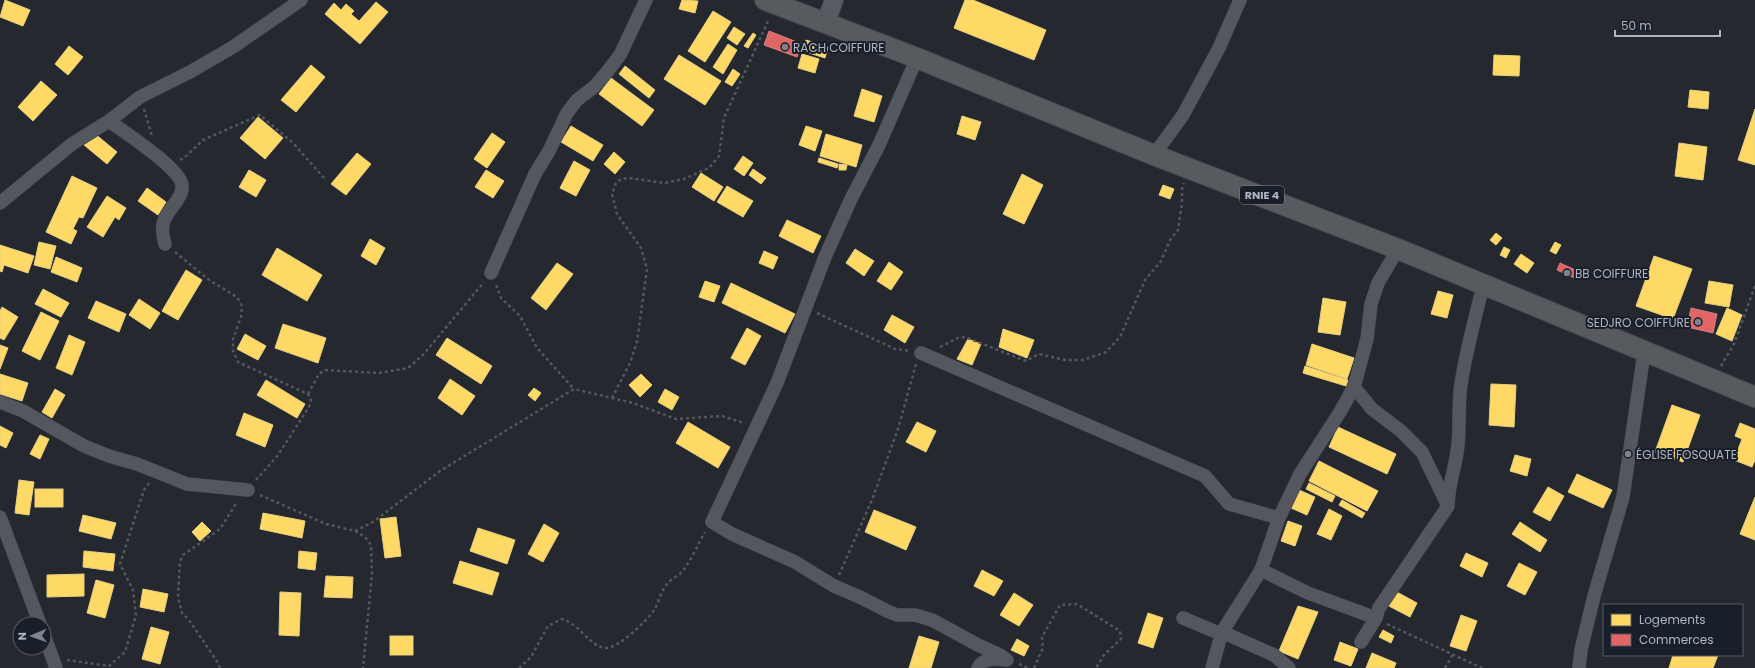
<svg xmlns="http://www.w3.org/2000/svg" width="1755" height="668" font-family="Poppins,sans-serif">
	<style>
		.homes { fill: #ffd966; stroke: #e7ce81 }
		.shops { fill: #e06666; stroke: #d17e81 }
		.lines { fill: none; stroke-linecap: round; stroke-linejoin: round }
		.street-casing { stroke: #414448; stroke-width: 14 }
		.secondary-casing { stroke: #414448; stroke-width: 20 }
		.primary-casing { stroke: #42454c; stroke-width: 22 }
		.path { stroke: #53575b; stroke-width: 2.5; stroke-dasharray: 3 3; stroke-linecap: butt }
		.street { stroke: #54575e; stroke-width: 13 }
		.secondary { stroke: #585c62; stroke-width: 18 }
		.primary { stroke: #575a5f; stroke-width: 20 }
		.poi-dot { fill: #7e848e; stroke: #191f29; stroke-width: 1.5 }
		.labels { text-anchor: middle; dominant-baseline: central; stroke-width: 4; stroke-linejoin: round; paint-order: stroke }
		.shield { fill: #191f29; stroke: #818893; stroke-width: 1 }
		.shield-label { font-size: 11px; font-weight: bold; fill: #aeb5c1 }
		.poi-label { font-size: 12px; fill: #aeb5c1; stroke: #191f29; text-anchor: start }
	</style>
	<rect width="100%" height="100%" fill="#25292f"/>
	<g class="homes">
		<polygon points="5,0 30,10 23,26 0,17"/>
		<polygon points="682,0 698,1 695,13 679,9"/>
		<polygon points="965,0 973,0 1046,30 1034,60 954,28"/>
		<polygon points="376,2 388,12 360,44 325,14 334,3 341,10 346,4 354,11 351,14 359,21"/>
		<polygon points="713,11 731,22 705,62 688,51"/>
		<polygon points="734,27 745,34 737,45 727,38"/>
		<polygon points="753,33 756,35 748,48 744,46"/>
		<polygon points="806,40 828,47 825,58 803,51"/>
		<polygon points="728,44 737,50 723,74 713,67"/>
		<polygon points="69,46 83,57 68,75 55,64"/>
		<polygon points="802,54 819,59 815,73 798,68"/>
		<polygon points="679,55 721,81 705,105 664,79"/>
		<polygon points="1494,55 1520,56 1519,76 1493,75"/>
		<polygon points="311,65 325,77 296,112 281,100"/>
		<polygon points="625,66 655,90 649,98 619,74"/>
		<polygon points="733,69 740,74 732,86 725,82"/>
		<polygon points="611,78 654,110 642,126 599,94"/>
		<polygon points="41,81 57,95 33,121 18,107"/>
		<polygon points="862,89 882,96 874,122 854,116"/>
		<polygon points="1690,90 1709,92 1708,109 1688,107"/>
		<polygon points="1755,109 1755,165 1738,160"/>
		<polygon points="962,116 981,122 975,140 957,134"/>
		<polygon points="258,117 283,138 265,159 240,138"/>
		<polygon points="571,126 603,145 593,161 561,142"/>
		<polygon points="806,126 822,131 815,151 799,145"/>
		<polygon points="94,133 117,152 107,164 84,145"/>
		<polygon points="492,133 505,142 487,168 474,159"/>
		<polygon points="826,134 862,145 856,167 820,156"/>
		<polygon points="1679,143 1707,147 1703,180 1675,176"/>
		<polygon points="614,152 625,162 615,174 604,164"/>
		<polygon points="357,153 371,164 346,195 331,184"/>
		<polygon points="743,156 753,163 744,176 734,169"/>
		<polygon points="819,158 838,164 837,168 818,162"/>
		<polygon points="574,161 590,170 576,196 560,188"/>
		<polygon points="839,164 847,165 846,170 839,170"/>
		<polygon points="753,169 766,178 761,184 749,175"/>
		<polygon points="249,170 266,180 256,197 239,187"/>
		<polygon points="486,170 504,181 493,198 475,187"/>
		<polygon points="701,173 723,187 714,201 692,187"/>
		<polygon points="1022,174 1043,185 1024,224 1003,214"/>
		<polygon points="72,176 97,188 83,218 79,217 73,229 77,231 71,244 46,232"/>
		<polygon points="1163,185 1174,189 1170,199 1159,195"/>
		<polygon points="727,186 753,201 743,217 717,202"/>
		<polygon points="147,188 166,202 158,215 138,201"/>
		<polygon points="107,196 126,208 119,220 115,217 103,237 87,227"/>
		<polygon points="787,220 821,236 813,253 779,236"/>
		<polygon points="1496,233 1502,238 1496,245 1490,240"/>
		<polygon points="370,239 385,248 376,265 361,256"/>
		<polygon points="39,242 56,246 50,269 34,265"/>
		<polygon points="1555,242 1561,245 1556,254 1550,251"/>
		<polygon points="0,245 34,256 28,273 4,265 2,272 0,271"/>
		<polygon points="1504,247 1510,250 1506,258 1500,255"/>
		<polygon points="277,248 322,275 307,301 262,275"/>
		<polygon points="855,249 874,261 864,276 846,263"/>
		<polygon points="764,251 778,257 773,269 759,263"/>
		<polygon points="1521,254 1534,263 1527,273 1514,264"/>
		<polygon points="1654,256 1692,269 1673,319 1636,306"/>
		<polygon points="56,257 82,268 77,282 51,272"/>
		<polygon points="889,262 903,272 891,290 877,281"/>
		<polygon points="557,263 573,274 546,310 531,298"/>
		<polygon points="186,270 202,280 178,320 162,311"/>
		<polygon points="705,281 720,286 714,302 699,297"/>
		<polygon points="1709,281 1733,285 1729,307 1705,303"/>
		<polygon points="731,283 795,314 785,333 722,303"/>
		<polygon points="43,289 69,303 61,317 35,304"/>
		<polygon points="1438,291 1453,295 1447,318 1431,314"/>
		<polygon points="1323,298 1346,302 1340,335 1318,332"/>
		<polygon points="139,299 160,313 150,329 129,315"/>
		<polygon points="96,301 126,314 119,332 88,318"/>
		<polygon points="2,307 18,317 4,340 0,338 0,311"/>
		<polygon points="1727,308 1742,315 1732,341 1716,334"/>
		<polygon points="41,312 59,321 40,360 22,351"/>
		<polygon points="892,315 914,327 905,343 884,330"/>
		<polygon points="283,324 326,338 318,363 275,348"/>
		<polygon points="747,328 761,336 745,365 731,358"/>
		<polygon points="1003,329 1034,340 1027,358 999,347"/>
		<polygon points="245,334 266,346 258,360 237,349"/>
		<polygon points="69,335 85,342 72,375 56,368"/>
		<polygon points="447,338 492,366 481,384 436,355"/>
		<polygon points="968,339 981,344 972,365 957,359"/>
		<polygon points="1312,344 1354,358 1347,379 1306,365"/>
		<polygon points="0,345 8,348 0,369"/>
		<polygon points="1305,366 1348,380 1346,386 1303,373"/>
		<polygon points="0,374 28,383 22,401 0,394"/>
		<polygon points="641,374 652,385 640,397 629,385"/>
		<polygon points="450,379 475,396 462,415 438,398"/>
		<polygon points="266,380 305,404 297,418 257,395"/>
		<polygon points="1491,384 1516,385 1514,427 1489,425"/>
		<polygon points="534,388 541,393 535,401 528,395"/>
		<polygon points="55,389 65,395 52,418 42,412"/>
		<polygon points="665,389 679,397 672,410 658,402"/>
		<polygon points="1672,405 1700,415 1683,462 1655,452"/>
		<polygon points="244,413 273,425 265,447 236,435"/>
		<polygon points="688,422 730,447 718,468 676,443"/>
		<polygon points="917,422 936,431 926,452 906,442"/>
		<polygon points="1740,423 1755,429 1755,460 1752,467 1734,460 1742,439 1735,436"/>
		<polygon points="0,426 13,433 6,448 0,445"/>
		<polygon points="1338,427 1396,454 1387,474 1329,447"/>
		<polygon points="40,435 49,439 40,459 30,454"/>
		<polygon points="1515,455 1531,459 1527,476 1510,471"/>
		<polygon points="1319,461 1378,491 1367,511 1309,481"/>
		<polygon points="1577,474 1612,490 1603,508 1568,492"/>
		<polygon points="19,480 34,482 29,515 15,513"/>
		<polygon points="1309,483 1335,496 1332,502 1306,489"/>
		<polygon points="1548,487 1564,496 1550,521 1533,512"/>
		<rect x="35" y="489" width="28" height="18"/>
		<polygon points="1299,490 1315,497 1307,515 1291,508"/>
		<polygon points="1755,497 1755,540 1740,534"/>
		<polygon points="1342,500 1365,513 1362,518 1339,505"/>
		<polygon points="1329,509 1342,516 1331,540 1317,534"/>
		<polygon points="874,510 916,527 906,550 865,532"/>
		<polygon points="263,513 305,521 302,538 260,529"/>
		<polygon points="83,515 116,523 111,539 79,531"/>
		<polygon points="396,517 401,556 385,558 380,519"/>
		<polygon points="1288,521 1302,526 1295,546 1281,541"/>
		<polygon points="202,522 211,531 200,541 192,532"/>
		<polygon points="1520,522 1547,540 1540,552 1512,534"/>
		<polygon points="544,524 559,533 543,562 528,554"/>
		<polygon points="478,528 515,540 507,564 470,551"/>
		<polygon points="84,551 115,554 113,571 83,567"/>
		<polygon points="299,551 317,553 315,570 298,568"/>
		<polygon points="1466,553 1488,563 1482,577 1460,566"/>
		<polygon points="460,561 499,573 492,595 453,583"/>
		<polygon points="1519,563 1537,572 1525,595 1507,586"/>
		<polygon points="982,570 1003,581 994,596 974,586"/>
		<polygon points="84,574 84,596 47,597 47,575"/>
		<polygon points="326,576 353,577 352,598 324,597"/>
		<polygon points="96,580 114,585 105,618 87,613"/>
		<polygon points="143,589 168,594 164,612 140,607"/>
		<polygon points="1395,591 1417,603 1410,617 1387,605"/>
		<polygon points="280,592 301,593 299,636 279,635"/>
		<polygon points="1014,593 1033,605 1019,626 1000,615"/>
		<polygon points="1298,606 1318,612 1298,659 1279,651"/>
		<polygon points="1148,613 1163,618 1153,648 1138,643"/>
		<polygon points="1461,615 1477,621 1466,651 1450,646"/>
		<polygon points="151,627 169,632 160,664 142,659"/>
		<polygon points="1383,630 1394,636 1391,643 1379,637"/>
		<rect x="390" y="636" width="23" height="19"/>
		<polygon points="919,636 939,642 931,668 909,668"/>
		<polygon points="1017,639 1029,646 1024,656 1011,650"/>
		<polygon points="1340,642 1358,649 1351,666 1334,660"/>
		<polygon points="1372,653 1396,663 1394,668 1366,668"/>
		<polygon points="1673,655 1718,655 1713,668 1669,668"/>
	</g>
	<g class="shops">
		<polygon points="769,31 802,44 797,57 764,45"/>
		<polygon points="1560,263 1580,272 1577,279 1557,270"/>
		<polygon points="1691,308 1717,314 1713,333 1687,327"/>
	</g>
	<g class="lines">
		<g class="street-casing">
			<g id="street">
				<path d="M917,58L879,145L851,199L825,257L777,383L712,522L732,534L795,562L834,586L862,598L887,611L897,615H915L932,620L978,645L1000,655L1007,660C995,659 984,657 978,668"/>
				<path d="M109,121C124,132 180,168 182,185C183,192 179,197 176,202C164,218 159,223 165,244"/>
				<polyline points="1154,155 1183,115 1219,48 1240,0"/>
				<polyline points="0,203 72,144 109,121 140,97 190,72 233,47 301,0"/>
				<polyline points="491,273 535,174 549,151 567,113 577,100 594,87 607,72 620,55 646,0"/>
				<polyline points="921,353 1205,476 1229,504 1279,518"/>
				<polyline points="1354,387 1372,409 1401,431 1422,452 1447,504"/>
				<polyline points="0,402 23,411 84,446 109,456 137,464 187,484 248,490"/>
				<polyline points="0,517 40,624"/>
				<polyline points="1261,570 1308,593 1376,618"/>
				<polyline points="1183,618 1221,634"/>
				<polyline points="1222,632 1274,655 1289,668"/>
				<polyline points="44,635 56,668"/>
				<path d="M1361,642L1376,618L1379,608L1448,506C1448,485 1456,466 1458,445C1460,425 1458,404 1461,384C1466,351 1475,318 1483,286"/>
				<polyline points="1212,668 1222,632 1261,570 1279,518 1300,474 1340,412 1354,387 1367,339 1371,304 1378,283 1398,249"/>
				<polyline points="1579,668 1581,650 1594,596 1623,497 1644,353"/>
			</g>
		</g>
		<g class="secondary-casing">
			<polyline id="secondary" points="826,22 834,0"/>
		</g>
		<g class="primary-casing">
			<polyline id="primary" points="765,0 917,58 1154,155 1398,249 1755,397"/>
		</g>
		<g class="path">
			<polyline points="144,109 152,136"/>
			<polyline points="180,160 184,158 203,140 260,115 293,143 325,179"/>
			<polyline points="175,252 209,280 237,297 242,306 241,317 233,339 233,351 238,362 308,394 311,400 309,407 278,455 256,480"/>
			<polyline points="496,285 501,298 520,316 537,348 574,389"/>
			<polyline points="817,313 895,349 910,351"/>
			<polyline points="940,347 958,338 965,337 1026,361 1039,354 1065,360 1083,360 1106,352 1120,337 1145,280 1161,261 1170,240 1178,230 1182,203 1182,189 1184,183"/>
			<polyline points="1721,366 1734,344 1755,286"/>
			<polyline points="308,394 319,374 325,370 379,373 408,368 423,355 484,282"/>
			<polyline points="612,398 630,363 637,342 647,269 641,248 617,214 612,194 616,183 621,179 629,178 664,183 684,179 709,168 719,156 724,118 769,19"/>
			<polyline points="260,495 326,524 355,531 365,537 371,545 372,574 363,668"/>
			<polyline points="355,531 373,522 440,471 574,389 633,403 676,419 722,416 744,423"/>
			<polyline points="839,575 872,500 898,429 916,364"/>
			<polyline points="1387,624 1482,668"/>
			<polyline points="67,660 109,666 125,652 136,615 133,590 120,564 144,490 150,482"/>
			<polyline points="1019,664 1028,668"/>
			<polyline points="220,668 218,663 189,620 182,613 178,597 180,561 183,555 220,529 237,502"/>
			<path d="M519,668L531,657L548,626L562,619C579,624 589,645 604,648C617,650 648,620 654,610C659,602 661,590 668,583C671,579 676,577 680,574C689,565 698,544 705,532"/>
			<polyline points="1034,668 1043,648 1042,637 1060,605 1077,604 1120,631 1121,639 1104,655 1096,668"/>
			<polyline points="1445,668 1453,654"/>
		</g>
		<use href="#street" class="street"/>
		<use href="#secondary" class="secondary"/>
		<use href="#primary" class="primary"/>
	</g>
	<g class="poi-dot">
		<circle cx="785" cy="47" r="4"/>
		<circle cx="1567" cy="273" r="4"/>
		<circle cx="1698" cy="322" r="4"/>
		<circle cx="1628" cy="454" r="4"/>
	</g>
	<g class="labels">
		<rect class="shield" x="1240" y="186" width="44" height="18" rx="3"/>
		<g class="shield-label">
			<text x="1262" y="195">RNIE 4</text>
		</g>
		<g class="poi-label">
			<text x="793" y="47">RACH COIFFURE</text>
			<text x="1575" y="273">BB COIFFURE</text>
			<text x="1690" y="322" text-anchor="end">SEDJRO COIFFURE</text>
			<text x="1636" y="454">ÉGLISE FOSQUATE</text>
		</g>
	</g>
	<rect x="1603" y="604" width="140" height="52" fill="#191f29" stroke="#555b66"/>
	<rect x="1611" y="614" width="20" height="12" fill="#ffd966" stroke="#555b66"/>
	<text x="1639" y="624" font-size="12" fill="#aeb5c1">Logements</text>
	<rect x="1611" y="634" width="20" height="12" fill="#e06666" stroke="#555b66"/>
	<text x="1639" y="644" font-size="12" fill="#aeb5c1">Commerces</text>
	<g transform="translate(32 636) rotate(268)"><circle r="19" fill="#191f29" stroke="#555b66"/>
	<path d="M0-3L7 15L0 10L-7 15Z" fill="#7e848e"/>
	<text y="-6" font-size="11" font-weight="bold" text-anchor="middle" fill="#aeb5c1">N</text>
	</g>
	<path d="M1615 30v6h105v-6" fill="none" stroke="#aeb5c1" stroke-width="2"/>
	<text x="1621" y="30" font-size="12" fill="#aeb5c1" stroke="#191f29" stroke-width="3" paint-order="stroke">50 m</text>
</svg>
